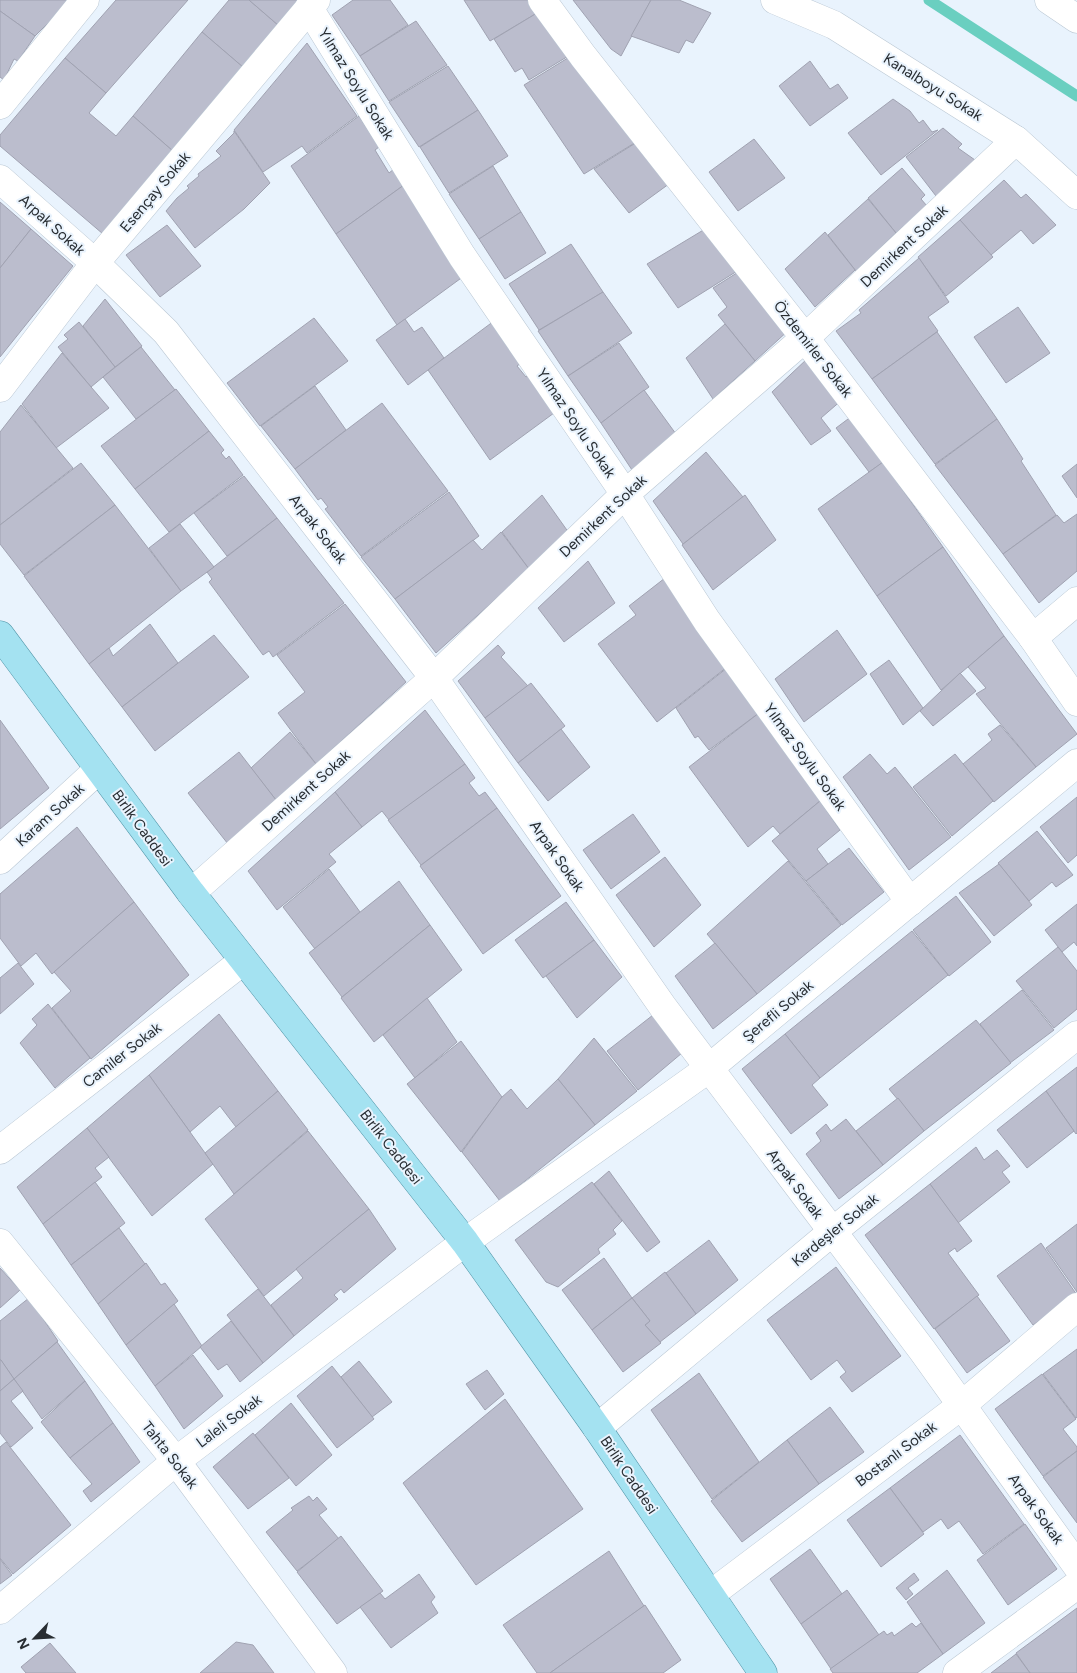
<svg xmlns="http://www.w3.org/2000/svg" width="1077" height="1673" font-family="Figtree,sans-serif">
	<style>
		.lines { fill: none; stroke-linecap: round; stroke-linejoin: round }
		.stream { stroke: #6acfc0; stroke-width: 11 }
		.building { fill: #bbbdcd; stroke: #a0a2b1 }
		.minor-casing { stroke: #bbc8d4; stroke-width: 29 }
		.major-casing { stroke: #5296a8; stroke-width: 29 }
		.minor { stroke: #fff; stroke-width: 28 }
		.major { stroke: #a4e2f1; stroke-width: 28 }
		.labels { text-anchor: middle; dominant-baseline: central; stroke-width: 4; stroke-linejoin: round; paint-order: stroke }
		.street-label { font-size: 15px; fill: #282d32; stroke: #e9f3fd }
	</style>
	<rect width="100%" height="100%" fill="#e9f3fd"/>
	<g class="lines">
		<polyline class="stream" points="929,0 1077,96"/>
	</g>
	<g class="building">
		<polygon points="0,0 71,0 35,36 0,11"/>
		<polygon points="116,0 188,0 106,93 65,58"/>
		<polygon points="229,0 249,0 279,26 244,68 202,32"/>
		<polygon points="249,0 298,0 278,25"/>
		<polygon points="353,0 390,0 408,25 360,56 332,15"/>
		<polygon points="464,0 528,0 537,13 490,41"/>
		<polygon points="573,0 651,0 621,56 611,49"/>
		<polygon points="651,0 679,0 711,13 693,43 686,40 679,53 631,36"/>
		<polygon points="0,11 35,36 18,61 14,59 4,80 0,77"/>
		<polygon points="537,13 570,55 529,80 522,68 515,72 494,39"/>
		<polygon points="416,21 447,65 389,101 360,56"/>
		<polygon points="202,32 244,68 174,152 133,116"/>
		<polygon points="307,43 357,116 307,153 302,146 263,172 234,130"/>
		<polygon points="571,56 641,139 584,174 524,85"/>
		<polygon points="65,58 106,93 89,113 116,136 133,116 174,152 103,234 0,146 0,135"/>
		<polygon points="810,61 830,89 838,84 848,98 810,126 779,86"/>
		<polygon points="448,66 478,110 419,147 389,102"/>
		<polygon points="893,99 910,111 919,123 923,120 932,132 938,130 881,175 848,133"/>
		<polygon points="478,110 508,156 449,193 420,147"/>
		<polygon points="359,116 379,147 375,150 389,173 394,169 404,185 336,234 291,166"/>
		<polygon points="943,128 962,144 958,148 975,160 960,177 936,196 906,157"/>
		<polygon points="234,131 270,183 244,209 195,248 166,211 177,198 189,188 187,186 199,176 198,174 221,156 216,151 234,133"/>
		<polygon points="642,139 673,181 629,213 594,169"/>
		<polygon points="754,139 785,178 738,211 709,172"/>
		<polygon points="493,166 521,212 479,239 449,194"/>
		<polygon points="902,168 925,195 921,199 927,206 896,233 868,198"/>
		<polygon points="1004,180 1021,198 1026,194 1056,225 1033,244 1021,230 991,255 960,220"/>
		<polygon points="404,185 464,276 397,325 336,234"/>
		<polygon points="868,199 896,233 856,271 828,235"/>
		<polygon points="0,202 31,229 0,268"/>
		<polygon points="521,212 546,253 505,279 479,239"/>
		<polygon points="960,220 993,257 946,296 918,257"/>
		<polygon points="167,225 201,266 160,297 126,255"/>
		<polygon points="710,226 742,268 678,308 647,264"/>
		<polygon points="31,229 73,266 0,357 0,268"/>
		<polygon points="825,232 855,270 815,307 785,269"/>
		<polygon points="571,244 603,292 539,330 509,284"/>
		<polygon points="919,258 949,302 928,317 938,331 872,379 836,331 861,313 859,310"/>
		<polygon points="743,269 790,329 755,361 718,315 727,307 713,288"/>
		<polygon points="603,292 632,333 568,376 538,331"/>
		<polygon points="105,299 142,346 115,367 83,326"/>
		<polygon points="1018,307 1050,353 1006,383 974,337"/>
		<polygon points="314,318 348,361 260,426 227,383"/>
		<polygon points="405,319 414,332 422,327 444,358 408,385 376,340"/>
		<polygon points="494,321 521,363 517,366 526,377 529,375 554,413 490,460 428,370"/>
		<polygon points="79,322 115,367 91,387 58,347 68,339 64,335"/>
		<polygon points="725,324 755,361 713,399 686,358"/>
		<polygon points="937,332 997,419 935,464 872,379"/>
		<polygon points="619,343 649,387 601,423 568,376"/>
		<polygon points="141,347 175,390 136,419 103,377"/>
		<polygon points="62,353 109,408 56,448 22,404"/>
		<polygon points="808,358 843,399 821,418 831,431 811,445 772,392"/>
		<polygon points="315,386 346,430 295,469 261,426"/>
		<polygon points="176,389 209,431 135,489 101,446"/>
		<polygon points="644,390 676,434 634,473 601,423"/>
		<polygon points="382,403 448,491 361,556 325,509 328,507 321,498 318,500 295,469"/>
		<polygon points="21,405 73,468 0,525 0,432"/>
		<polygon points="852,416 885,461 869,472 836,428"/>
		<polygon points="997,419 1023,459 1021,461 1056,515 1003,554 935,465"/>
		<polygon points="209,431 224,450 221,453 226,459 229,456 243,475 169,532 135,489"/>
		<polygon points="706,452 743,497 683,544 653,501"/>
		<polygon points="883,462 943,547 877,596 818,509"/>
		<polygon points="81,463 115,505 24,575 0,544 0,525"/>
		<polygon points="1077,464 1077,498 1062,476"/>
		<polygon points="244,476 277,518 227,556 194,513"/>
		<polygon points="449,492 479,536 395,599 361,557"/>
		<polygon points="542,495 569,533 529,569 502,532"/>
		<polygon points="745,495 776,540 713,590 682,545"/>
		<polygon points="115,505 181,591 89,664 24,576"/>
		<polygon points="1077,514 1077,571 1039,603 1003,554 1057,515 1064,523"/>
		<polygon points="277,518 344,603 273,657 269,651 263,655 209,582 212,579 207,572"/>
		<polygon points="180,524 214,567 181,591 149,548"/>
		<polygon points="501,532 529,569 436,653 395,599 473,540 482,550"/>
		<polygon points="943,547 1004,636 941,690 877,596"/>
		<polygon points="588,561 615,603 564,642 538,608"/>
		<polygon points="665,578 727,667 657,722 598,644 636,615 629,606"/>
		<polygon points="345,604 406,682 316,764 278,713 305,692 277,655"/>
		<polygon points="150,624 178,663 122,707 89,664 109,648 113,656"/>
		<polygon points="837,630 867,674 804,722 775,679"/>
		<polygon points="214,635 249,677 155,751 122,707"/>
		<polygon points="1004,636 1077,734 1036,767 976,694 986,688 968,667"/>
		<polygon points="498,645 505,653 501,657 528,686 485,718 458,681"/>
		<polygon points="889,660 923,708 903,725 870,674"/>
		<polygon points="727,668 759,713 709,750 698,736 695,738 676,708"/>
		<polygon points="960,673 976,691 933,726 920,711"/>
		<polygon points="531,683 565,726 518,763 485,718"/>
		<polygon points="425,710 465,764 389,820 382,811 362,827 335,792"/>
		<polygon points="759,713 820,801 780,834 773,826 748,847 689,767"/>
		<polygon points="0,720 49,788 0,829"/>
		<polygon points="1000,725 1036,767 994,802 963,764 992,740 988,734"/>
		<polygon points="561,729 590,767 548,801 518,763"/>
		<polygon points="290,732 316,764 276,800 251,768"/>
		<polygon points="239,752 276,800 228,844 188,793"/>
		<polygon points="870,754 887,774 895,767 951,837 909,870 843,777"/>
		<polygon points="955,754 993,801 952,836 913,787"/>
		<polygon points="465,764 475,778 469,783 479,796 485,792 497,808 421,865 388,820"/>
		<polygon points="335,792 362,827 329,854 336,862 277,910 248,871"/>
		<polygon points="1077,797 1077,855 1068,863 1040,827"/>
		<polygon points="820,801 840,830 817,849 828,864 806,881 772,841"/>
		<polygon points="497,808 561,896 483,954 420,866"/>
		<polygon points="633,814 660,852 611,889 583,850"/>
		<polygon points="77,827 134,902 52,974 36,953 21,966 0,938 0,894"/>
		<polygon points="1037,831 1073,875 1056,887 1052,882 1029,901 998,863"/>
		<polygon points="849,848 884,892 842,925 806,881"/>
		<polygon points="665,857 701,905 654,947 616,895"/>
		<polygon points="788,861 841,925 757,994 707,934"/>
		<polygon points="999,864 1032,905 994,936 959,893"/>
		<polygon points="329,869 360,912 315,949 283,907"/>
		<polygon points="399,881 430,925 342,997 309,953"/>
		<polygon points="956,896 991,942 949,976 913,930"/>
		<polygon points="134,902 189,975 91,1059 52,1008 71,991 54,972"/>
		<polygon points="566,902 594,940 543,978 515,940"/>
		<polygon points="1077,904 1077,946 1074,942 1062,952 1045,930"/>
		<polygon points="430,925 462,970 374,1042 341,998"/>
		<polygon points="912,931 948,975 820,1078 785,1034"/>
		<polygon points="594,940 622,977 577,1018 546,976"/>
		<polygon points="715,943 757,994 713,1029 675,976"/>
		<polygon points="1058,947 1077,971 1077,1009 1054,1028 1016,981"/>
		<polygon points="18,963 34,984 0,1014 0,978"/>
		<polygon points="1022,990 1054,1030 1010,1063 980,1024"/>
		<polygon points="427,998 457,1042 415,1078 383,1035"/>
		<polygon points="48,1004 90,1058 55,1088 20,1043 37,1025 32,1019"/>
		<polygon points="219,1014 278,1091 236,1127 220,1106 190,1132 149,1075"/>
		<polygon points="653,1015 682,1053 638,1090 607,1051"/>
		<polygon points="976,1020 1011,1063 924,1131 889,1089"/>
		<polygon points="785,1034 820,1078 812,1085 828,1105 791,1134 742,1069"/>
		<polygon points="594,1038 637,1091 595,1125 558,1079"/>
		<polygon points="461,1041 502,1097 461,1152 407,1084"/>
		<polygon points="1077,1067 1077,1133 1076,1134 1046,1091"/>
		<polygon points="149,1075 213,1164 152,1216 87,1128"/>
		<polygon points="558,1079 595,1125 500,1201 462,1152 501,1098 511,1089 527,1109"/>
		<polygon points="278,1091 308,1130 234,1194 205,1153"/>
		<polygon points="1046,1091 1074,1131 1027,1168 997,1130"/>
		<polygon points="898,1098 924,1131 883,1165 856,1131"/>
		<polygon points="846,1119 883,1165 839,1199 806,1154 821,1141 816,1133 826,1124 831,1131"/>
		<polygon points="87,1128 109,1157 95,1168 102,1177 43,1224 17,1187"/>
		<polygon points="308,1131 369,1209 264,1296 205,1219"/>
		<polygon points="976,1147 984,1160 997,1150 1010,1166 1002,1172 1010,1182 958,1223 930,1184"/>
		<polygon points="609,1171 660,1242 647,1252 594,1184"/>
		<polygon points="95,1182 125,1223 71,1265 43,1224"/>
		<polygon points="592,1182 622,1221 613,1230 616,1234 598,1249 600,1253 558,1287 546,1282 515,1240"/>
		<polygon points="930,1184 972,1241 957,1252 955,1248 948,1253 979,1295 934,1329 865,1235"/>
		<polygon points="369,1209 396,1249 344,1293 341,1289 334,1295 338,1299 294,1336 271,1305 303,1278 296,1269"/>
		<polygon points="1077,1224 1077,1292 1046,1248"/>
		<polygon points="119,1228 145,1264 98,1304 71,1265"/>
		<polygon points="709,1240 738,1280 696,1314 666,1273"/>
		<polygon points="1041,1243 1077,1295 1033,1325 997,1276"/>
		<polygon points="604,1258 632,1298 592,1330 562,1290"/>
		<polygon points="146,1263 161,1285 165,1283 178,1301 126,1345 98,1304"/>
		<polygon points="836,1267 901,1356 852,1392 840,1377 846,1372 837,1360 811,1380 767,1320"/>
		<polygon points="0,1268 20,1290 0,1308"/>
		<polygon points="665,1272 696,1314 660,1342 645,1325 650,1321 632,1298"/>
		<polygon points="258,1289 294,1336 263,1363 227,1315"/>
		<polygon points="977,1296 1010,1341 967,1373 935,1329"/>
		<polygon points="29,1298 58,1341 14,1379 0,1359 0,1321"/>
		<polygon points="632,1298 650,1321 645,1325 661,1343 623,1372 592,1330"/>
		<polygon points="174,1304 202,1346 155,1386 126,1345"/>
		<polygon points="231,1321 263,1363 240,1382 227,1364 218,1370 200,1347"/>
		<polygon points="57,1342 85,1381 42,1419 14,1379"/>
		<polygon points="1077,1349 1077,1417 1076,1418 1043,1374"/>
		<polygon points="193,1355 223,1396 184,1429 155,1386"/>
		<polygon points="1,1360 14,1379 0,1391 0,1360"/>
		<polygon points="359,1361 392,1402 372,1417 341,1377"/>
		<polygon points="332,1366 374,1419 337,1448 297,1396"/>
		<polygon points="487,1370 504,1394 485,1410 466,1384"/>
		<polygon points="699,1373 759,1462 712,1499 651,1410"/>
		<polygon points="1042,1374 1076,1419 1063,1429 1077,1447 1077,1451 1043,1476 995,1409"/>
		<polygon points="14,1379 23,1391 11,1401 33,1428 11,1447 0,1433 0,1391"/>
		<polygon points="85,1381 113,1423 70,1458 41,1422"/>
		<polygon points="505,1399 583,1509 476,1585 403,1483"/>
		<polygon points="291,1403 332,1455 296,1486 255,1435"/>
		<polygon points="830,1407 864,1452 819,1484 787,1440"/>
		<polygon points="113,1423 140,1462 91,1502 83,1491 92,1484 70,1458"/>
		<polygon points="253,1433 289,1478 248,1509 213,1467"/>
		<polygon points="960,1435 1024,1524 983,1554 959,1521 948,1529 941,1519 923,1532 890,1488"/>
		<polygon points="787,1440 819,1484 742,1542 711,1501"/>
		<polygon points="6,1442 71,1525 13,1574 0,1558 0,1447"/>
		<polygon points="1077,1451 1077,1523 1043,1477"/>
		<polygon points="890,1488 924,1534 881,1567 847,1520"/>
		<polygon points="309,1496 313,1501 317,1497 327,1509 319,1515 339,1539 297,1571 266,1532 293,1510 291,1508"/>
		<polygon points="1025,1524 1057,1569 1008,1605 977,1560"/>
		<polygon points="341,1536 383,1591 337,1624 297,1572"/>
		<polygon points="810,1549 842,1594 801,1624 770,1579"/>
		<polygon points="609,1551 644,1606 550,1673 537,1673 503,1625"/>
		<polygon points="0,1559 12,1575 0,1584"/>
		<polygon points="947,1570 985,1623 943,1654 907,1602"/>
		<polygon points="914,1573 919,1580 908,1588 913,1594 906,1600 896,1588"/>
		<polygon points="419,1574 435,1597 431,1602 438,1613 391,1648 360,1607 380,1593 385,1599"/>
		<polygon points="847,1590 879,1635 831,1669 801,1624"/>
		<polygon points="645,1605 681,1660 663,1673 550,1673"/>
		<polygon points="1077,1608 1077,1673 1030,1673 1016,1653"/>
		<polygon points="912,1623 916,1627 921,1623 943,1654 917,1673 833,1673 830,1669 884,1631 887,1635 892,1632 894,1636"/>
		<polygon points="236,1642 253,1645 274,1673 200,1673"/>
		<polygon points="50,1643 76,1673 26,1673 21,1667"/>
		<polygon points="1016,1654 1030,1673 991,1673"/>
	</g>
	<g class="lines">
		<g class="minor-casing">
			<g id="minor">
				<polyline points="542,0 583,56 805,338 1033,638 1077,702"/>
				<polyline points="775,0 834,25 1016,140 1077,195"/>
				<polyline points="1049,0 1077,19"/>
				<polyline points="309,8 462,256 625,494 707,621 910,902"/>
				<polyline points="0,105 85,0"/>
				<polyline points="0,179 95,263 166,332 434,678 663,1007 922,1350 1077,1566"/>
				<polyline points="0,388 95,263 316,0"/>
				<polyline points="1033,638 1077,601"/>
				<polyline points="0,860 99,769"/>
				<polyline points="191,893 434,678 625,494 805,338 1016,140"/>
				<polyline points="0,1150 243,961"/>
				<polyline points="0,1243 176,1461 333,1673"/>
				<polyline points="597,1428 832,1232 1077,1035"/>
				<polyline points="711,1594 962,1405 1077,1307"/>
				<polyline points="0,1610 176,1461 465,1242 708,1069 1077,763"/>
				<polyline points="957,1673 1077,1585"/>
			</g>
		</g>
		<g class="major-casing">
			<polyline id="major" points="0,635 191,893 465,1242 597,1428 763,1673"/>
		</g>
		<use href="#minor" class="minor"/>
		<use href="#major" class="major"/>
	</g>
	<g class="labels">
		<g class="street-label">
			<text transform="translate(356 84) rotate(58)">Yılmaz Soylu Sokak</text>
			<text transform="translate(933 87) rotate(32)">Kanalboyu Sokak</text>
			<text transform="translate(155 192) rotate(-50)">Esençay Sokak</text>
			<text transform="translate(52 225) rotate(42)">Arpak Sokak</text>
			<text transform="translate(904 246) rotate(-43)">Demirkent Sokak</text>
			<text transform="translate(813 349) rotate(52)">Özdemirler Sokak</text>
			<text transform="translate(576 423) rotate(56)">Yılmaz Soylu Sokak</text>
			<text transform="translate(603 516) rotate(-43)">Demirkent Sokak</text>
			<text transform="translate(318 529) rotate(52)">Arpak Sokak</text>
			<text transform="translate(805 757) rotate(54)">Yılmaz Soylu Sokak</text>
			<text transform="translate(306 791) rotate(-42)">Demirkent Sokak</text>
			<text transform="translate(50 815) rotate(-42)">Karam Sokak</text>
			<text transform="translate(142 828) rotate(54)">Birlik Caddesi</text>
			<text transform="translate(557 856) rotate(55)">Arpak Sokak</text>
			<text transform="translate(778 1011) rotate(-40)">Şerefli Sokak</text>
			<text transform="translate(122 1055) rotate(-38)">Camiler Sokak</text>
			<text transform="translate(391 1147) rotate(52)">Birlik Caddesi</text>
			<text transform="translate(795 1184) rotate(53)">Arpak Sokak</text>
			<text transform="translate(835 1230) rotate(-39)">Kardeşler Sokak</text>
			<text transform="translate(229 1421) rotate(-37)">Laleli Sokak</text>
			<text transform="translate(896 1454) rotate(-37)">Bostanlı Sokak</text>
			<text transform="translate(170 1455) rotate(52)">Tahta Sokak</text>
			<text transform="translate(629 1475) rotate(56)">Birlik Caddesi</text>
			<text transform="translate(1036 1509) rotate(54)">Arpak Sokak</text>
		</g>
	</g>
	<g transform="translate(35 1638) rotate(245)" stroke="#e9f3fd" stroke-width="4" paint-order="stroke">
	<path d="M0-4L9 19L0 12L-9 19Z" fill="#282d32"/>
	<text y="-8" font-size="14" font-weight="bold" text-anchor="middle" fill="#282d32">N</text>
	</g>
</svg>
